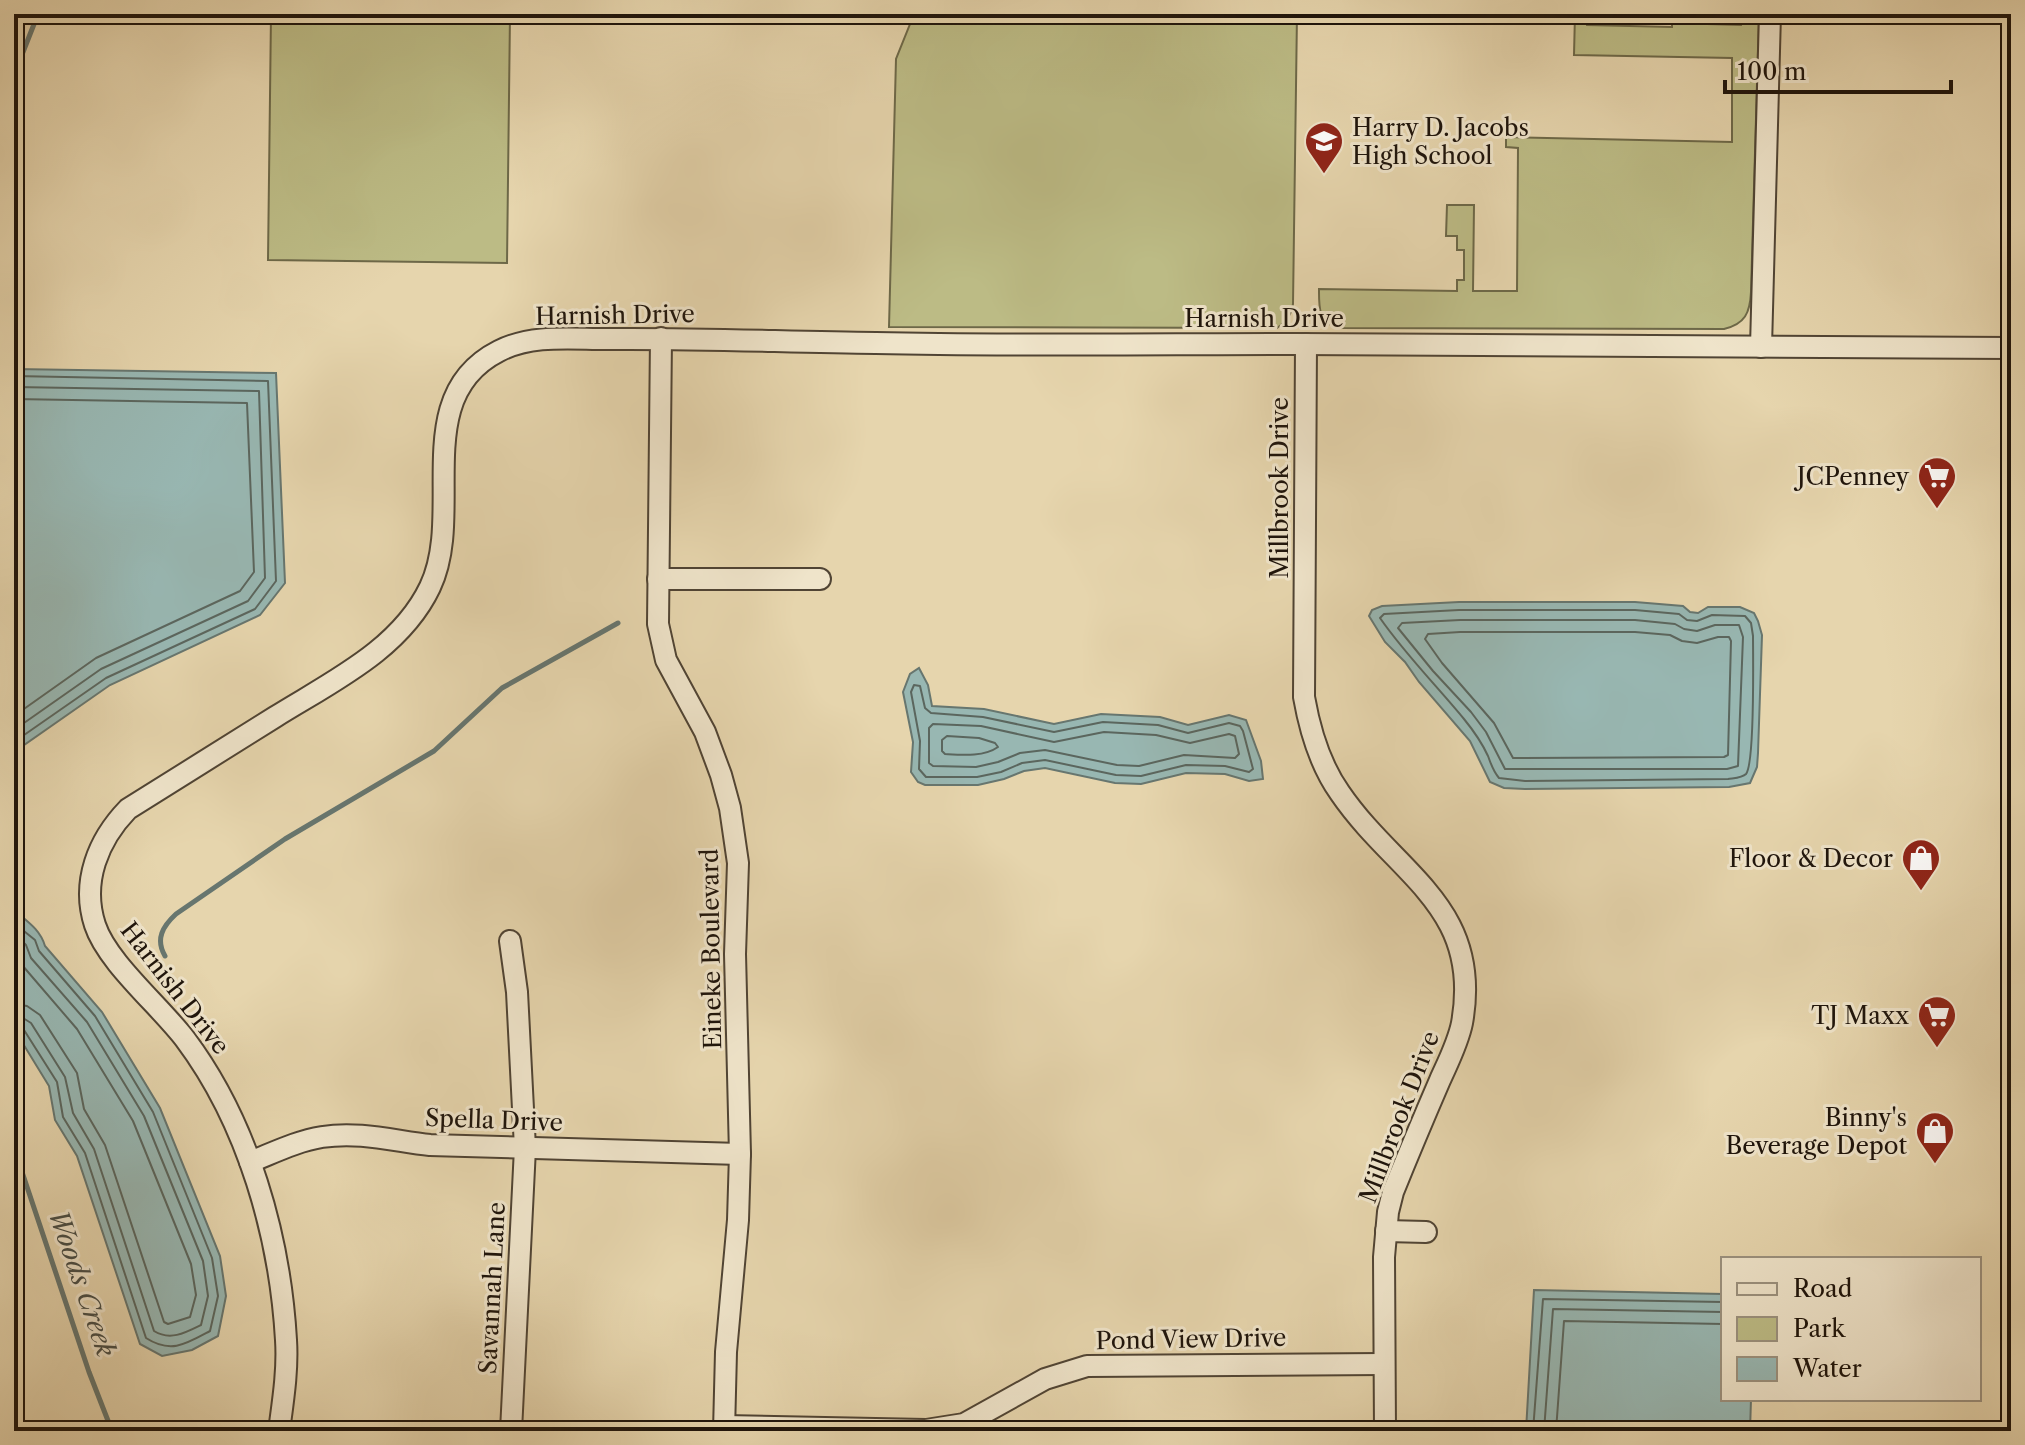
<svg xmlns="http://www.w3.org/2000/svg" width="2025" height="1445" font-family="'Libre Caslon Text',serif">
	<style>
		.green { fill: #bcbb85; stroke: #6d6848; stroke-width: 2 }
		.water { fill: #98b7b2; stroke: #67766f; stroke-width: 2 }
		.lines { fill: none; stroke-linecap: round; stroke-linejoin: round }
		.shore { stroke: #5b665e; stroke-width: 2 }
		.stream { stroke: #67766f; stroke-width: 5 }
		.minor-casing { stroke: #504434; stroke-width: 24 }
		.minor { stroke: #efe4ca; stroke-width: 20 }
		.labels { text-anchor: middle; dominant-baseline: central; stroke-width: 6; stroke-linejoin: round; paint-order: stroke }
		.poi-label { font-size: 24px; fill: #1e140b; stroke: #efe4ca; text-anchor: end }
		.street-label { font-size: 24px; fill: #1e140b; stroke: #efe4ca }
		.water-label { font-size: 26px; font-style: italic; fill: #494d45; stroke: #efe4ca }
	</style>
	<rect width="100%" height="100%" fill="#e6d5ad"/>
	<filter id="stains"><feTurbulence type="fractalNoise" baseFrequency=".0025" numOctaves="4"/><feColorMatrix values="0 0 0 0 .2 0 0 0 0 .09 0 0 0 0 .02 0 0 0 .5 -.17"/></filter>
	<radialGradient id="worn" r=".72"><stop offset=".6" stop-color="#630" stop-opacity="0"/><stop offset="1" stop-color="#630" stop-opacity=".3"/></radialGradient>
	<g class="green">
		<polygon points="271,14 510,14 507,263 268,260"/>
		<path d="M910,14H1297L1293,304C1291,315 1287,321 1277,328L889,327L896,59L910,24Z"/>
		<path d="M1575,14H1586L1587,25L1672,27V23L1741,25L1742,14H1759L1751,292C1750,313 1745,324 1724,329L1337,328C1318,321 1319,307 1319,289L1457,291V280H1464V250H1457V236H1446L1447,205H1474L1473,291H1517L1518,148L1506,147V137L1732,142V58L1574,55Z"/>
	</g>
	<g class="water">
		<polygon points="14,369 276,373 285,583 260,615 110,685 14,752"/>
		<polygon points="1459,602 1635,602 1683,606 1690,612 1698,613 1708,607 1740,607 1754,613 1758,621 1762,635 1758,753 1757,767 1750,783 1729,787 1525,789 1504,788 1490,782 1470,741 1419,682 1405,662 1385,642 1369,616 1372,610 1382,606"/>
		<polygon points="919,668 928,685 932,706 984,709 1054,724 1101,714 1160,717 1188,725 1229,715 1246,720 1261,761 1263,779 1249,781 1225,774 1186,773 1141,784 1115,783 1045,768 1024,771 1004,779 978,785 925,785 918,782 911,772 913,742 903,692 910,674"/>
		<path d="M14,915H20C31,924 41,932 45,946L102,1012L160,1108L220,1256L226,1296L218,1336L192,1350L162,1356L140,1344L77,1156L55,1120L49,1086L14,1029Z"/>
		<polygon points="1534,1290 1723,1294 1723,1399 1751,1399 1750,1431 1526,1431"/>
	</g>
	<g class="lines">
		<g class="shore">
			<polyline points="14,376 268,381 276,581 255,609 106,678 14,742"/>
			<polyline points="14,387 259,391 265,578 248,601 101,669 14,730"/>
			<polyline points="14,399 247,403 254,572 240,591 96,658 14,716"/>
			<path d="M1459,610H1635L1679,614L1687,620L1697,621L1712,615L1745,616L1751,623L1753,636C1753,657 1755,763 1746,774C1742,778 1734,778 1728,779L1525,781L1499,778C1493,771 1491,764 1488,756C1482,743 1473,730 1464,719C1436,685 1405,654 1380,618L1384,614Z"/>
			<polygon points="1460,620 1635,620 1675,624 1684,629 1697,631 1715,625 1739,625 1743,637 1738,766 1727,769 1505,769 1486,732 1471,712 1433,671 1398,628 1402,623"/>
			<polygon points="1460,632 1635,632 1670,635 1682,641 1697,643 1718,637 1729,637 1731,641 1728,755 1724,757 1513,758 1494,723 1442,663 1425,639 1428,634"/>
			<polygon points="914,685 920,686 925,708 931,713 983,717 1054,732 1103,722 1158,725 1188,733 1229,723 1240,726 1243,731 1253,769 1249,772 1225,766 1186,765 1141,776 1116,775 1045,760 1022,763 1001,772 977,777 926,777 919,769 920,741 911,692"/>
			<polygon points="933,724 981,726 1054,742 1104,732 1156,735 1190,743 1229,734 1235,736 1239,754 1235,758 1184,755 1139,766 1117,765 1045,750 1020,753 998,762 976,767 933,766 929,763 929,728"/>
			<path d="M947,736L979,738L995,743L998,747C984,757 962,755 945,754L942,751V740Z"/>
			<path d="M14,923L35,940L39,951L95,1016L153,1112L212,1258L218,1296L210,1331C186,1344 171,1354 146,1338L85,1153L63,1117L57,1082L24,1030L14,1026"/>
			<path d="M14,933L26,945L31,958L87,1022L144,1116L203,1261L208,1296L201,1325C185,1333 170,1341 154,1331L94,1149L73,1113L65,1077L31,1023L23,1018L14,1016"/>
			<polyline points="14,950 22,965 77,1029 133,1121 191,1264 196,1295 190,1317 168,1324 164,1322 105,1145 84,1109 77,1073 40,1015 27,1006 14,1004"/>
			<polyline points="1533,1431 1543,1299 1723,1302"/>
			<polyline points="1544,1431 1553,1309 1723,1312"/>
			<polyline points="1556,1431 1564,1321 1723,1324"/>
		</g>
		<g class="stream">
			<polyline points="14,75 38,14"/>
			<path d="M165,956C155,939 163,926 176,914L285,839L434,751L502,688L618,623"/>
			<polyline points="14,1148 89,1372 112,1431"/>
		</g>
		<g class="minor-casing">
			<g id="minor">
				<polyline points="661,338 658,624 666,660 705,732 721,775 730,808 738,863 735,954 740,1154 738,1220 726,1352 724,1431"/>
				<path d="M1306,344L1304,697C1310,731 1320,765 1340,793C1396,875 1483,906 1462,1023C1458,1043 1448,1062 1440,1080C1424,1117 1408,1155 1393,1192L1388,1212L1384,1257L1385,1431"/>
				<polyline points="1761,347 1770,14"/>
				<polyline points="658,579 820,579"/>
				<polyline points="510,941 517,992 525,1148 511,1431"/>
				<path d="M250,1162C273,1153 297,1141 322,1137C359,1131 394,1141 430,1145L740,1154"/>
				<polyline points="1386,1231 1426,1232"/>
				<polyline points="724,1426 926,1430 964,1424 1045,1379 1087,1366 1384,1364"/>
				<path d="M279,1431C283,1401 288,1370 286,1340C280,1236 248,1123 185,1039C159,1005 107,962 95,925C81,882 98,840 128,809C177,778 226,748 275,717C331,682 400,650 430,587C466,512 408,397 499,351C532,334 571,339 606,339C696,338 786,342 876,343C1016,346 1157,344 1297,344C1535,344 1773,346 2011,348"/>
			</g>
		</g>
		<use href="#minor" class="minor"/>
	</g>
	<defs>
		<g id="school-pin" transform="scale(2)"><path d="M0 17L-7.5 6A9.5 9.5 0 1 1 7.5 6Z" fill="#8f2418" stroke="#efe4ca"/><path d="M0-5L7-2L0 1L-7-2ZM-4 1L0 2.5L4 1V4Q0 6-4 4Z" fill="#fff"/></g>
		<g id="supermarket-pin" transform="scale(2)"><path d="M0 17L-7.5 6A9.5 9.5 0 1 1 7.5 6Z" fill="#8f2418" stroke="#efe4ca"/><path d="M-6-5.5h2.5l.6 2H6L4.5 2H-2.5L-4.4-4H-6ZM-1.5 3.2a1.3 1.3 0 1 0 .1 0ZM3 3.2a1.3 1.3 0 1 0 .1 0Z" fill="#fff"/></g>
		<g id="shop-pin" transform="scale(2)"><path d="M0 17L-7.5 6A9.5 9.5 0 1 1 7.5 6Z" fill="#8f2418" stroke="#efe4ca"/><path d="M-5-2.5h2.3a2.7 3.5 0 0 1 5.4 0H5L5.5 6h-11ZM-1.5-2.5h3a1.5 2.3 0 0 0-3 0Z" fill="#fff"/></g>
	</defs>
	<g fill-rule="evenodd">
		<use href="#school-pin" x="1324" y="141"/>
		<use href="#supermarket-pin" x="1937" y="476"/>
		<use href="#shop-pin" x="1921" y="858"/>
		<use href="#supermarket-pin" x="1937" y="1015"/>
		<use href="#shop-pin" x="1935" y="1131"/>
	</g>
	<g class="labels">
		<g class="poi-label">
			<text x="1352" y="127" text-anchor="start">Harry D. Jacobs<tspan x="1352" dy="28">High School</tspan></text>
			<text x="1909" y="476">JCPenney</text>
			<text x="1893" y="858">Floor &amp; Decor</text>
			<text x="1909" y="1015">TJ Maxx</text>
			<text x="1907" y="1117">Binny's<tspan x="1907" dy="28">Beverage Depot</tspan></text>
		</g>
		<g class="street-label">
			<text transform="translate(615 315) rotate(-1)">Harnish Drive</text>
			<text x="1264" y="318">Harnish Drive</text>
			<text transform="translate(1279 488) rotate(-90)">Millbrook Drive</text>
			<text transform="translate(711 949) rotate(-91)">Eineke Boulevard</text>
			<text transform="translate(175 988) rotate(52)">Harnish Drive</text>
			<text transform="translate(1399 1117) rotate(-69)">Millbrook Drive</text>
			<text transform="translate(494 1120) rotate(2)">Spella Drive</text>
			<text transform="translate(492 1288) rotate(-87)">Savannah Lane</text>
			<text transform="translate(1191 1339) rotate(-1)">Pond View Drive</text>
		</g>
		<g class="water-label">
			<text transform="translate(82 1283) rotate(71)">Woods Creek</text>
		</g>
	</g>
	<rect width="2025" height="1445" fill="none" stroke="#e6d5ad" stroke-width="48"/>
	<rect x="16" y="16" width="1993" height="1413" fill="none" stroke="#1e140b" stroke-width="4"/>
	<rect x="24" y="24" width="1977" height="1397" fill="none" stroke="#1e140b" stroke-width="2"/>
	<rect x="1721" y="1257" width="260" height="144" fill="#efe4ca" stroke="#9b917e" stroke-width="2"/>
	<rect x="1737" y="1283" width="40" height="12" fill="#efe4ca" stroke="#9b917e" stroke-width="2"/>
	<text x="1793" y="1297" font-size="24" fill="#1e140b">Road</text>
	<rect x="1737" y="1317" width="40" height="24" fill="#bcbb85" stroke="#9b917e" stroke-width="2"/>
	<text x="1793" y="1337" font-size="24" fill="#1e140b">Park</text>
	<rect x="1737" y="1357" width="40" height="24" fill="#98b7b2" stroke="#9b917e" stroke-width="2"/>
	<text x="1793" y="1377" font-size="24" fill="#1e140b">Water</text>
	<path d="M1725 80v12h226v-12" fill="none" stroke="#1e140b" stroke-width="4"/>
	<text x="1737" y="80" font-size="24" fill="#1e140b" stroke="#efe4ca" stroke-width="6" paint-order="stroke">100 m</text>
	<rect width="100%" height="100%" filter="url(#stains)"/>
	<rect width="100%" height="100%" fill="url(#worn)"/>
</svg>
